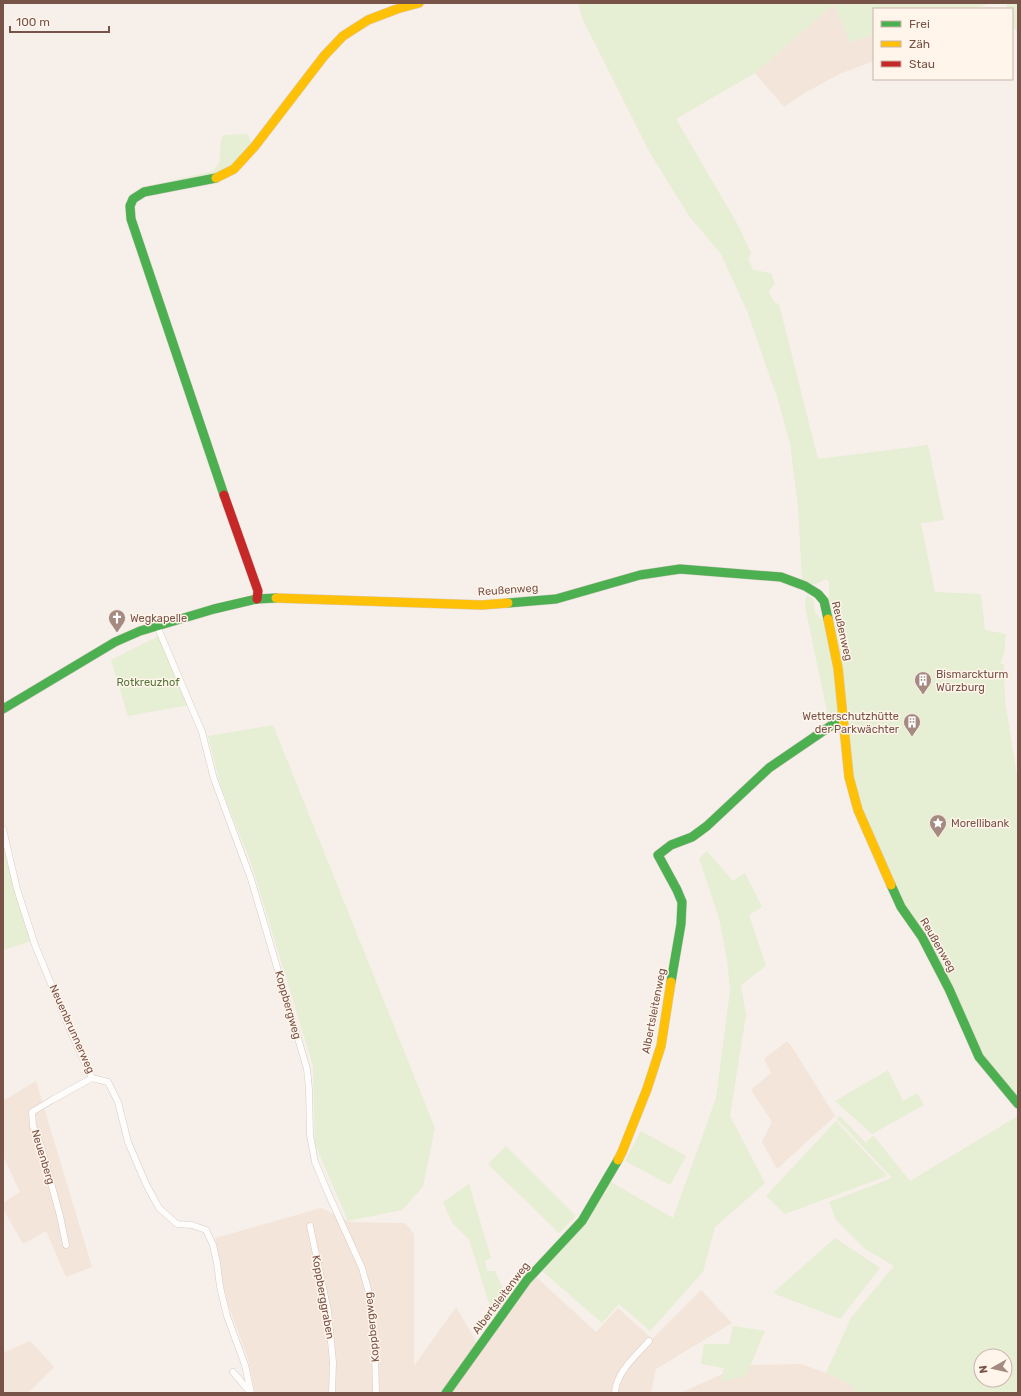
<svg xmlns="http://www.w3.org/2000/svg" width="1021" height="1396" font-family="Rubik,sans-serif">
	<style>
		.residential { fill: #f3e5da }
		.green { fill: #e6eed3; fill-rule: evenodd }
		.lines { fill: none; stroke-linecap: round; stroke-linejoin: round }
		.street-casing { stroke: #d6ccc6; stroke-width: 7 }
		.fast-casing { stroke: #d7ccc6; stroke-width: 10 }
		.slow-casing { stroke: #d7ccc6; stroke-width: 10 }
		.jam-casing { stroke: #d7ccc6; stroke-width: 10 }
		.street { stroke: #fefdfc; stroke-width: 6 }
		.fast { stroke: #4caf50; stroke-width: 9 }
		.slow { stroke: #ffc107; stroke-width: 9 }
		.jam { stroke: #c62828; stroke-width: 9 }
		.labels { text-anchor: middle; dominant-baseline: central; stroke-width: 3; stroke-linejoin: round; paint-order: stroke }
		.street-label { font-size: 11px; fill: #785348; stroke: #fff5eb }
		.poi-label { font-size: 11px; fill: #785348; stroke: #fff5eb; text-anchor: start }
		.park-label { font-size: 11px; fill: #55783c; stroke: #fff5eb }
	</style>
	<rect width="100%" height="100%" fill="#f7f0ea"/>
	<g class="residential">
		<polygon points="834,4 850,42 874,35 874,61 839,74 803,94 784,107 755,73"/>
		<polygon points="787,1041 792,1047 835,1116 777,1169 762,1142 772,1122 751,1090 771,1073 764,1059"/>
		<polygon points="36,1081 92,1267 66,1277 46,1231 23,1244 3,1209 3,1203 20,1192 3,1156 3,1101"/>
		<polygon points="321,1208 350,1222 405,1223 414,1234 414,1366 456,1307 481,1350 535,1276 596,1332 618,1308 652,1339 701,1290 732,1323 656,1369 651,1393 255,1393 248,1359 225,1296 215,1238"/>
		<polygon points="30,1341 54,1367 28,1393 3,1393 3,1353"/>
		<polygon points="801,1364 826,1373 850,1384 856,1393 680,1393 743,1365"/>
	</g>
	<g class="green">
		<path d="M578,3H992L970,9H874V35L850,42L834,4L755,73L676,119L738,225L751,253L748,259L753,270L771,273L775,283L769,292L774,302L779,304L818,459L928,445L944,520L921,523L935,592L981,594L985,630L1006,634L1004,654L1000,664H1004L1005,701L1018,782V1098L991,1069L885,866L857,797L849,757L840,657L829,603V582L826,579C818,584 811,587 802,581L798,506L790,444L778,400L747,311L721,254L689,216L650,153L582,18Z"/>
		<polygon points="1006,3 1018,3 1018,32 1012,27 1012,9 1007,9"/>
		<path d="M247,134L252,143L233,165L215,175L139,188L213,171C224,161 218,150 222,138L224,135Z"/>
		<polygon points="806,595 813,599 815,613 826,623 836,675 839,716 828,716 805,607"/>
		<polygon points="159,636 189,705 128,716 111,660"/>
		<polygon points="273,725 435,1128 423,1187 402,1210 348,1221 315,1144 313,1066 252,866 221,787 208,736"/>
		<polygon points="3,834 32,941 3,950"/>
		<polygon points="707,851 733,881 745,873 762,907 749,915 766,966 741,985 746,1015 730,1116 765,1183 715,1227 703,1272 650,1331 619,1304 602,1323 542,1271 586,1224 611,1182 673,1218 716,1098 730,990 727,960 719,918 699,858"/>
		<polygon points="888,1070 903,1101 917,1093 924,1105 872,1134 835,1101"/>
		<path d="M840,1116L866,1143L873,1135L910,1181L1018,1116V1393H856L850,1384L826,1373L851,1318L894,1266L865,1249L836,1220L829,1202L892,1178L837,1119ZM981,1356H1005V1380H981Z"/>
		<polygon points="836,1121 887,1176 785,1214 766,1196"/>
		<polygon points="641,1131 686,1156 670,1185 625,1161"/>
		<polygon points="506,1146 576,1216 559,1233 488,1164"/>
		<polygon points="469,1184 491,1258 485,1261 487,1271 495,1271 507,1298 493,1316 469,1239 453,1224 443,1202"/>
		<polygon points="835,1238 880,1268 840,1319 773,1293"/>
		<polygon points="733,1326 765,1331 746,1376 721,1382 724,1368 701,1364 704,1344 729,1344"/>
	</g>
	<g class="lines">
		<g class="street-casing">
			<g id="street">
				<polyline points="157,626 202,732 214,779 251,879 307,1069 309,1089 310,1135 315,1162 328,1193 362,1268 369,1293 375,1353 376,1393"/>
				<polyline points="3,829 17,889 35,945 70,1030 92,1078 108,1082 118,1102 128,1142 146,1184 159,1208 177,1224 192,1225 206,1230 213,1245 217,1263 220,1287 227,1316 245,1365 251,1393"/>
				<polyline points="310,1226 328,1311 333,1362 332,1393"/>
				<polyline points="66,1245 60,1216 41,1146 33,1126 32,1112 52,1100 92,1078"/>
				<polyline points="233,1372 250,1392"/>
				<path d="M615,1393C616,1372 636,1356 649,1341"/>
			</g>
		</g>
		<g class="fast-casing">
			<g id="fast">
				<polyline points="216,178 144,192 133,199 130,206 131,219 224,495"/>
				<polyline points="508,603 556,599 640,575 680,569 781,577 805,586 818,594 824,601 828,619"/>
				<polyline points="3,709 115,642 140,631 214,609 257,599 276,598"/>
				<polyline points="891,885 901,907 922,937 949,989 979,1057 1018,1104"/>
				<polyline points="671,982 681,924 682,902 677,890 658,855 671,845 692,837 707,826 769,768 832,725 842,716"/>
				<polyline points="446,1393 527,1280 582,1221 618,1160"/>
			</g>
		</g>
		<g class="slow-casing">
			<g id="slow">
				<polyline points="216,178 234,169 255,146 324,56 343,36 368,20 397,9 419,3"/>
				<polyline points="276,598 482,605 508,603"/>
				<polyline points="828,619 838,668 849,777 858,810 891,885"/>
				<polyline points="618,1160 622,1152 647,1089 661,1046 671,982"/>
			</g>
		</g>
		<g class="jam-casing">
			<polyline id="jam" points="224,495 258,591 257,599"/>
		</g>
		<use href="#street" class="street"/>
		<use href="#fast" class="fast"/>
		<use href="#slow" class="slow"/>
		<use href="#jam" class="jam"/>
	</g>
	<defs>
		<g id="church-pin" transform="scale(0.9)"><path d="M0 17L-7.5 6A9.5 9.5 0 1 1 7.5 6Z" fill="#a48a81" stroke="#fff5eb"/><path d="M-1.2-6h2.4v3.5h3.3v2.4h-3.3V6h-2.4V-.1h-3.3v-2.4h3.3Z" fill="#fff"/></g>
		<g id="building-pin" transform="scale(0.9)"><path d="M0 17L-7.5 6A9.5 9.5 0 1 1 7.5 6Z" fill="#a48a81" stroke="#fff5eb"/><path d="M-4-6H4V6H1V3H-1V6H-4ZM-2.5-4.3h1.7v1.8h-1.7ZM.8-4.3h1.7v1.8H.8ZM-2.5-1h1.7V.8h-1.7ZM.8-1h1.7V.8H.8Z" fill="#fff"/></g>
		<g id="sight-pin" transform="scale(0.9)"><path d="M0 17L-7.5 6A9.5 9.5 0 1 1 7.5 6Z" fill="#a48a81" stroke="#fff5eb"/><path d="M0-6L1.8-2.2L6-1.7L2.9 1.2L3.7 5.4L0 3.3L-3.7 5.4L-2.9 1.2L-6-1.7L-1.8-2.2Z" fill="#fff"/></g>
	</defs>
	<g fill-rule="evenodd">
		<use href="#church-pin" x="117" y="618"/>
		<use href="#building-pin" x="923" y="680"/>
		<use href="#building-pin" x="912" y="722"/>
		<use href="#sight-pin" x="938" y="823"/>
	</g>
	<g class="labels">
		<g class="street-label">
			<text transform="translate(508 590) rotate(-4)">Reußenweg</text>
			<text transform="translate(842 631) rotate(77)">Reußenweg</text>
			<text transform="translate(938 945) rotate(60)">Reußenweg</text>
			<text transform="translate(288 1005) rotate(74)">Koppbergweg</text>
			<text transform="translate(654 1011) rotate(-79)">Albertsleitenweg</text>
			<text transform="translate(72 1029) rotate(66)">Neuenbrunnerweg</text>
			<text transform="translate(43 1157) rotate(73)">Neuenberg</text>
			<text transform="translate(323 1297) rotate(80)">Koppberggraben</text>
			<text transform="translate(501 1298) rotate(-53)">Albertsleitenweg</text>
			<text transform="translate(372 1327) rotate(-96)">Koppbergweg</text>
		</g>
		<g class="poi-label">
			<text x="130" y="618">Wegkapelle</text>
			<text x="936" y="674">Bismarckturm<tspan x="936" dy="13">Würzburg</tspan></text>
			<text x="899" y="716" text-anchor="end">Wetterschutzhütte<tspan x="899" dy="13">der Parkwächter</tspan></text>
			<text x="951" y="823">Morellibank</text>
		</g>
		<g class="park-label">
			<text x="148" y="682">Rotkreuzhof</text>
		</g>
	</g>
	<rect width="1021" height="1396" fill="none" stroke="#785348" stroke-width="8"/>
	<rect x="873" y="8" width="140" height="72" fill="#fff5eb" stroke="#c9b4aa"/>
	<rect x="881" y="21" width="20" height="6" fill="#4caf50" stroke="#c9b4aa"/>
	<text x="909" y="28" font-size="12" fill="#785348">Frei</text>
	<rect x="881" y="41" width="20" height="6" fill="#ffc107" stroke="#c9b4aa"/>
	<text x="909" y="48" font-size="12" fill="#785348">Zäh</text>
	<rect x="881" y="61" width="20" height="6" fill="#c62828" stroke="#c9b4aa"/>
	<text x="909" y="68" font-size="12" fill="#785348">Stau</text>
	<g transform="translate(993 1368) rotate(262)"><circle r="19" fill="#fff5eb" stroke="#c9b4aa"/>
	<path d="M0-3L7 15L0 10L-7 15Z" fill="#a48a81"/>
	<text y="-6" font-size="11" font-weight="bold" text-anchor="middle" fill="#785348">N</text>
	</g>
	<path d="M10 26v6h99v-6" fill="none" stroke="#785348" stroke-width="2"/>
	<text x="16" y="26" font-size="12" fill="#785348" stroke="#fff5eb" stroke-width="3" paint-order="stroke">100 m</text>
</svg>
